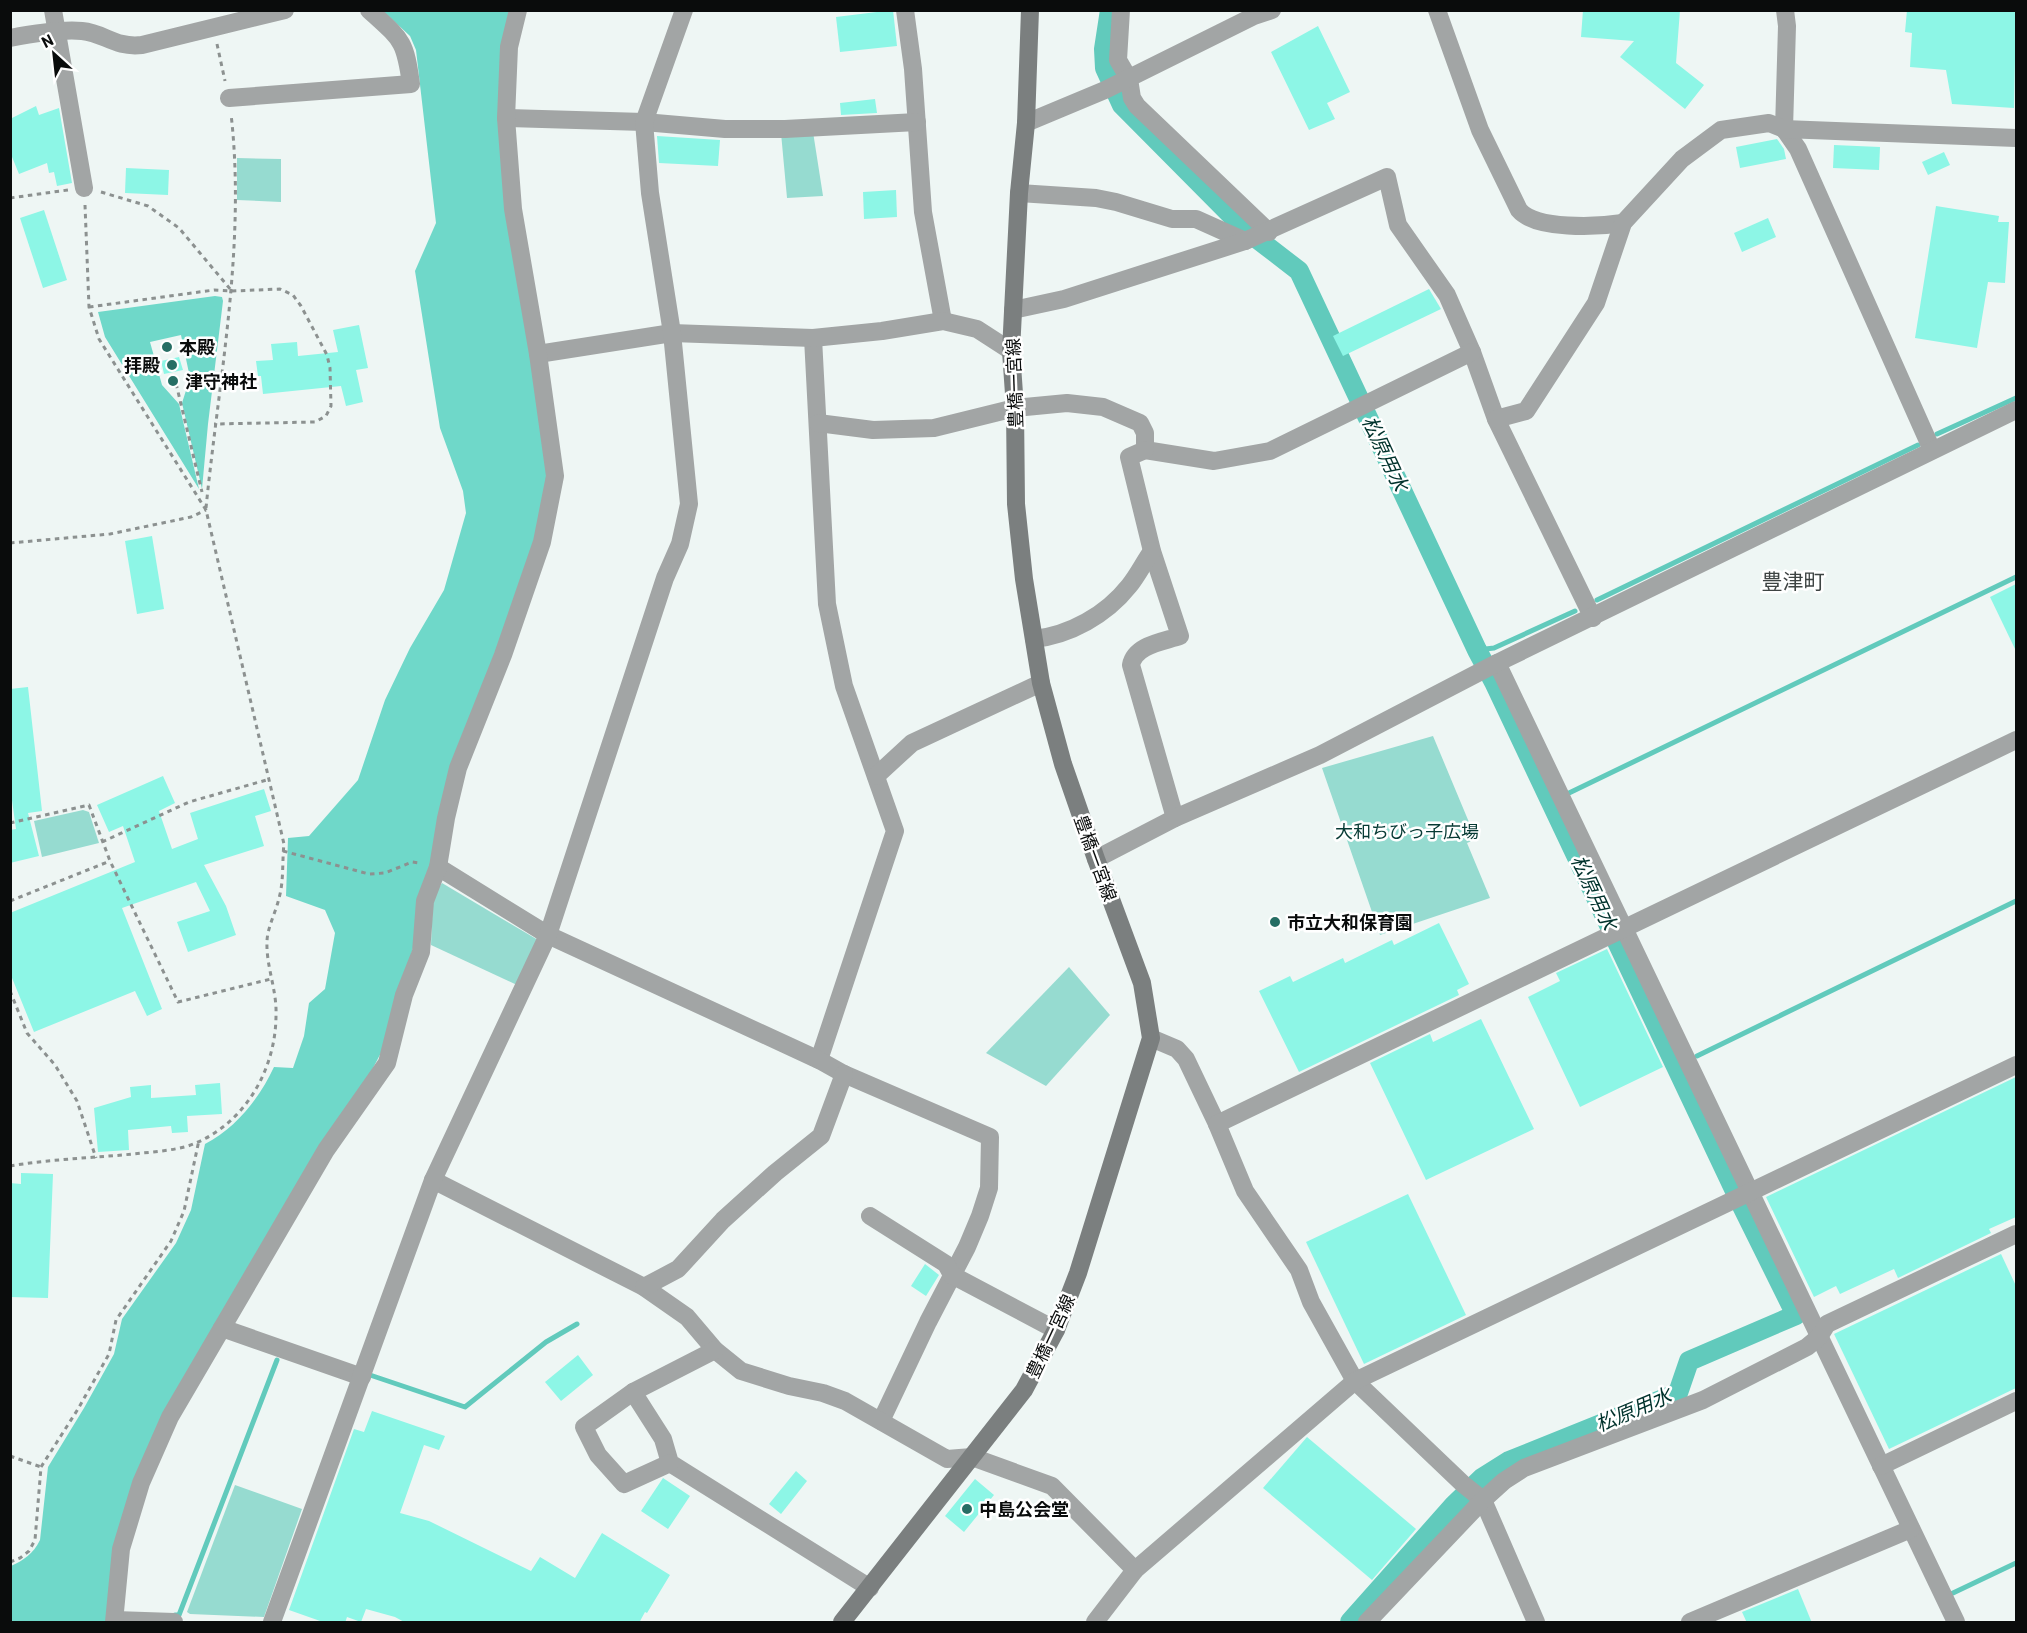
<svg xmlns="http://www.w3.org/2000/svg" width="2027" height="1633" font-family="Barlow,'Noto Sans JP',sans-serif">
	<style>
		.green { fill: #96dbd0 }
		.forest { fill: #6fd8c9 }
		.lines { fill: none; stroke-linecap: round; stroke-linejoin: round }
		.stream { stroke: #61cabc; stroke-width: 5 }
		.canal { stroke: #61cabc; stroke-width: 20 }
		.building { fill: #8df6e6 }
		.path { stroke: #8c9190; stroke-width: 3; stroke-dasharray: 4.5 4.5; stroke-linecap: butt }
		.minor { stroke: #a2a5a5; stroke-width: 18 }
		.tertiary { stroke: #a2a5a5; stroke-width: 18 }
		.secondary { stroke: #7b7f7f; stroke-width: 18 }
		.poi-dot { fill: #266e64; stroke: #fff; stroke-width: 2 }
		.labels { text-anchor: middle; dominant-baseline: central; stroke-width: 5; stroke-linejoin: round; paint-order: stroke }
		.poi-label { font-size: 18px; font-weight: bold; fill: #0a0c0c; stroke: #fff; text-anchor: start }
		.street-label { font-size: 18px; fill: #0a0c0c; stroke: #fff }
		.park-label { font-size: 18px; fill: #073a34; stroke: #fff }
		.water-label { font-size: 20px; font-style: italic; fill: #00322c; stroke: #fff }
		.quarter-label { font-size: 21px; fill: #3e4443; stroke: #fff }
	</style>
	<rect width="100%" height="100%" fill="#eef6f4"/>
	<g class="green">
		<polygon points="813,132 823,196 787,198 781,133"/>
		<polygon points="237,158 281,159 281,202 237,200"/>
		<polygon points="1433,736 1476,839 1467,843 1490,898 1380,935 1322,768"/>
		<polygon points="83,810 89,812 99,843 42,857 34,821"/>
		<polygon points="442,883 538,940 517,985 431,945 433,896"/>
		<polygon points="1069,967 1110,1015 1046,1086 986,1053"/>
		<polygon points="235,1485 302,1509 264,1617 190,1614 187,1612"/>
	</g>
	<g class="forest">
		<path d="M383,11H509L501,48L548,468L536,539L432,858L413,948L384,1047L372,1070L164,1412L106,1622H11V1566C24,1560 33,1554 40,1540L48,1467L84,1408L114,1354L122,1319L176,1243L191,1210L205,1144C236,1128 259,1099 274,1067L293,1068L304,1036L309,1003L325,989L335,933L325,910L286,896L288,838L309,836L358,780L385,700L410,648L444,590L466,513L463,491L440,428L415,271L436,223L416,50L410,36Z"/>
		<polygon points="215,296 222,297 223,301 208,424 202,489 182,403 190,378 181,335 150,342 162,385 179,404 199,489 105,337 98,312"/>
	</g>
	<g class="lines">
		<g class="stream">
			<polyline points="1937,434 2016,398"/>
			<polyline points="1597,600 1918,445"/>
			<polyline points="1477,650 1494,648 1575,611"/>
			<polyline points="1569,793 2016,577"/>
			<polyline points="1697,1056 2016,901"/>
			<polyline points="367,1374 465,1407 546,1342 577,1324"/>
			<polyline points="1953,1593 2016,1563"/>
			<polyline points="175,1615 179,1615 277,1360"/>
		</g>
		<polyline class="canal" points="1110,10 1104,49 1105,68 1122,105 1247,231 1299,271 1477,650 1494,682 1743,1208 1796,1315 1689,1361 1678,1393 1509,1461 1482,1478 1454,1505 1350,1622"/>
	</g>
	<g class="building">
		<polygon points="893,10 897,46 840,52 836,17"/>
		<polygon points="1583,10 1680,10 1676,63 1704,85 1685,109 1620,57 1634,41 1581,37"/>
		<polygon points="1907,10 2016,10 2014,108 1952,104 1946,70 1910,67 1912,33 1905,32"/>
		<polygon points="1318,26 1350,92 1327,103 1335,119 1309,130 1271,52"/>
		<polygon points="875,99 877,113 841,115 840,103"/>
		<polygon points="36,106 39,115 59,108 72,183 57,186 54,172 49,173 47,163 19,174 10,152 10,119"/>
		<polygon points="657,136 720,140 718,166 659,163"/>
		<polygon points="1777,139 1784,149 1786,159 1740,168 1736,147"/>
		<polygon points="1834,145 1880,147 1879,170 1833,168"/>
		<polygon points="1944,152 1950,165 1928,175 1922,162"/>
		<polygon points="126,168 169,170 168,195 125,193"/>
		<polygon points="896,190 897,217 864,219 863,192"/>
		<polygon points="1936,206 1999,216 1998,222 2009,222 2005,283 1988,282 1977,348 1915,338"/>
		<polygon points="44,210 67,280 43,288 20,218"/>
		<polygon points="1768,218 1776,237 1742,252 1734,233"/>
		<polygon points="1429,289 1441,309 1343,356 1333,336"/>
		<polygon points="359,325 368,368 356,370 363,402 346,406 341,386 263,394 261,376 258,376 256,361 273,360 271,344 297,342 298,356 338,352 333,330"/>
		<polygon points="179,357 183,370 164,374 161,361"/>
		<polygon points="152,536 164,609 137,614 125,541"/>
		<polygon points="2016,584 2016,651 1990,597"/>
		<polygon points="28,687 42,811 28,813 39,856 10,863 10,830 16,829 10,786 10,689"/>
		<polygon points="163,776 175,803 159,811 172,849 198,839 190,813 264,789 271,811 255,816 264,846 204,865 226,906 236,935 188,952 177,922 210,911 196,882 122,908 162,1009 147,1016 135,991 34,1032 10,973 10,913 135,862 123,826 109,832 97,805"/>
		<polygon points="1439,923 1469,984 1457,990 1459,995 1299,1072 1259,991 1290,976 1293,982 1343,958 1345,963 1392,940 1394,945"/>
		<polygon points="1607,949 1663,1067 1580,1107 1528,997 1560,981 1556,973"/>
		<polygon points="1481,1019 1534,1129 1426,1180 1370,1063 1430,1034 1433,1042"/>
		<polygon points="2016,1077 2016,1217 1989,1229 1991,1233 1898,1278 1894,1269 1840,1294 1836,1286 1814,1297 1766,1197"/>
		<polygon points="220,1083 222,1114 187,1116 188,1132 172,1133 171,1126 128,1130 129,1150 98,1152 94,1108 131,1097 130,1087 151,1085 151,1098 196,1095 195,1085"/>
		<polygon points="21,1173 53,1174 48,1298 10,1297 10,1183 21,1184"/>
		<polygon points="1408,1194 1466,1315 1364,1364 1306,1242"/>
		<polygon points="2001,1254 2016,1286 2016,1388 1889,1449 1834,1334"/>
		<polygon points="925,1264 939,1275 926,1296 911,1286"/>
		<polygon points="578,1355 593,1375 561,1401 545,1382"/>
		<polygon points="372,1411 445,1436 439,1450 424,1445 400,1513 429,1521 531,1571 540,1557 575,1578 602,1533 670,1575 647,1613 645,1612 639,1623 406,1623 395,1617 366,1609 361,1622 347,1617 345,1623 339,1623 323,1622 289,1610 354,1429 364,1432"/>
		<polygon points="1307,1437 1416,1529 1372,1580 1263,1488"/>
		<polygon points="796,1471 807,1481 781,1514 769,1504"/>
		<polygon points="663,1478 690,1496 668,1529 641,1511"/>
		<polygon points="975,1479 994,1495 964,1532 945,1516"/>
		<polygon points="1798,1589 1812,1623 1747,1623 1742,1612"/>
	</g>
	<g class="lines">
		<g class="path">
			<polyline points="217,44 225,81"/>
			<polyline points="101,192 148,206 179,228 231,290"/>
			<polyline points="10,198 68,190"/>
			<polyline points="89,307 214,290 232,291 280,289 293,295 301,306 327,355 330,368 331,406 326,416 315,422 214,424"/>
			<polyline points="174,375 202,492"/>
			<path d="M206,508C219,378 246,244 231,114"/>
			<polyline points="10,543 110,534 191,517 206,510"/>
			<polyline points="10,823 89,805 110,861 178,1002 271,979"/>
			<polyline points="102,842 189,802 270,779"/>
			<polyline points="283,851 369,874 385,873 412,862 420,863"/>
			<polyline points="10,901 110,861"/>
			<polyline points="10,991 27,1033 55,1065 77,1101 96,1158"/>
			<path d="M10,1166C51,1159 92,1158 133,1154C151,1152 170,1151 188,1146C243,1127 276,1071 276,1015C277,990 266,966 267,942C267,928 276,912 279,898C284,881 282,861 284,844L206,510L99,339L89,307L85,205"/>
			<polyline points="10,1456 41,1467"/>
			<polyline points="10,1562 20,1558 29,1551 35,1540 41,1467 78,1409 109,1354 116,1320 171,1241 184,1211 199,1140"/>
		</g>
		<g class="minor">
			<polyline points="53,10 84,188"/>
			<polyline points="905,10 913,69 923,212 943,321"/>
			<polyline points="1121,10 1118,60 1129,79 1132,98 1137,106 1269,232"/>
			<path d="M1437,10L1480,130L1519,210C1536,230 1597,227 1623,223"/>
			<polyline points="1785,10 1787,26 1784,129 1798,149 1932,450"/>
			<path d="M10,38C31,34 61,29 82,31C105,33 114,48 142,45L285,10"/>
			<path d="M229,98L411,84C405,40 402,40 369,10"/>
			<polyline points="506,118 644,122 725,129 785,129 917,122"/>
			<polyline points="1026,123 1105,90 1254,16 1272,10"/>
			<polyline points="1019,193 1096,198 1116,202 1172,219 1196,219 1245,241"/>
			<polyline points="1013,310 1064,299 1245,241 1387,177 1398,225 1447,295 1472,352 1496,419 1593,618"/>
			<polyline points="813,338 827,604 844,686 895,831 819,1060"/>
			<polyline points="538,354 672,333 813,338 882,331 943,321 977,329 1011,351"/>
			<polyline points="1496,419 1526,411 1596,303 1623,223 1682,159 1721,130 1769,123 1784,129 2016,138"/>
			<polyline points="818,423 873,430 934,428 1015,408 1067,403 1103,407 1140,423 1145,433 1145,450 1214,461 1270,451 1472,352"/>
			<path d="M1145,450L1129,457L1152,551L1180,636C1162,642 1135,645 1131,665L1175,818"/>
			<path d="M1034,639C1070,635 1106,615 1129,586C1138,575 1144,562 1152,551"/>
			<polyline points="1497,663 1956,1622"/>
			<polyline points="876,776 912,743 1041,683"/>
			<polyline points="438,867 548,935 819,1060 844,1074 990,1137 989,1188 980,1216 967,1247 928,1322 881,1421"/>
			<polyline points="1151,1038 1177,1049 1186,1059 1217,1124 1245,1191 1299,1270 1311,1302 1355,1381 1463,1484 1483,1500 1536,1622"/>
			<polyline points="1217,1124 2016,740"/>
			<polyline points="433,1180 644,1287 687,1317 715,1350 741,1371 789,1386 823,1393 845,1401 947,1459 972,1457 1052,1486 1135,1570"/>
			<polyline points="870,1216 946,1264 952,1275 1056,1330"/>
			<polyline points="644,1287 678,1269 723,1220 775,1173 821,1136 844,1074"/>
			<polyline points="222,1328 362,1377"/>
			<polyline points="633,1392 663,1439 670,1463 870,1588"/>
			<polyline points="670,1463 624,1484 598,1455 584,1427 633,1392 715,1350"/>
			<polyline points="1881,1466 2016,1401"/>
			<polyline points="115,1620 174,1622"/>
			<polyline points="114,1622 121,1549 141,1483 170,1417 326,1150 387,1063 404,995 421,952 425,901 438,867 446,818 458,768 503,655 542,542 555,476 538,354 513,209 506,118 509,47 518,10"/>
			<polyline points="272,1622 433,1180 548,935 665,578 680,544 689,504 672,333 650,193 644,122 684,10"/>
			<polyline points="1095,1622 1135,1570 1355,1381 2016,1065"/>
			<polyline points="1367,1622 1483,1500 1504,1481 1524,1468 1703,1400 1807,1347 1819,1337 1827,1324 2016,1234"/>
			<polyline points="1690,1622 1911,1529"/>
		</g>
		<polyline class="tertiary" points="1096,859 1175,818 1320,755 1497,663 2016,410"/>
		<polyline class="secondary" points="842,1622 1024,1390 1056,1330 1078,1273 1151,1038 1142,983 1096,859 1063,764 1041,683 1024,579 1016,504 1015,408 1011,351 1019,193 1026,123 1030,10"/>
	</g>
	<g class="poi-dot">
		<circle cx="167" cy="347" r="6"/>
		<circle cx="172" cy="365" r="6"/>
		<circle cx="173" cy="381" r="6"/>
		<circle cx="1275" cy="922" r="6"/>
		<circle cx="967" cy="1509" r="6"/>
	</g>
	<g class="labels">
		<g class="poi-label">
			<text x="179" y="347">本殿</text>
			<text x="160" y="365" text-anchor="end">拝殿</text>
			<text x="185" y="381">津守神社</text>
			<text x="1287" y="922">市立大和保育園</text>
			<text x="979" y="1509">中島公会堂</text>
		</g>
		<g class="street-label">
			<text transform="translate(1014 383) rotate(-92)">豊橋一宮線</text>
			<text transform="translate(1096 858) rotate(70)">豊橋一宮線</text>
			<text transform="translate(1050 1336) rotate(-65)">豊橋一宮線</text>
		</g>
		<g class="park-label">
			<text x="1407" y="831">大和ちびっ子広場</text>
		</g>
		<g class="water-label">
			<text transform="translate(1386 453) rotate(65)">松原用水</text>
			<text transform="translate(1595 892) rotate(65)">松原用水</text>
			<text transform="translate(1633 1409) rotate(-23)">松原用水</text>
		</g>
		<g class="quarter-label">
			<text x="1793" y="580">豊津町</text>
		</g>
	</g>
	<rect width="2027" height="1633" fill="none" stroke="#0a0c0c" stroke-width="24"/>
	<g transform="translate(54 54) rotate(333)" stroke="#ffffff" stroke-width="4.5" paint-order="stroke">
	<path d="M0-4.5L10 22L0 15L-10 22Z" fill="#0a0c0c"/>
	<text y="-9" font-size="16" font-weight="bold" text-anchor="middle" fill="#0a0c0c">N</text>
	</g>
</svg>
